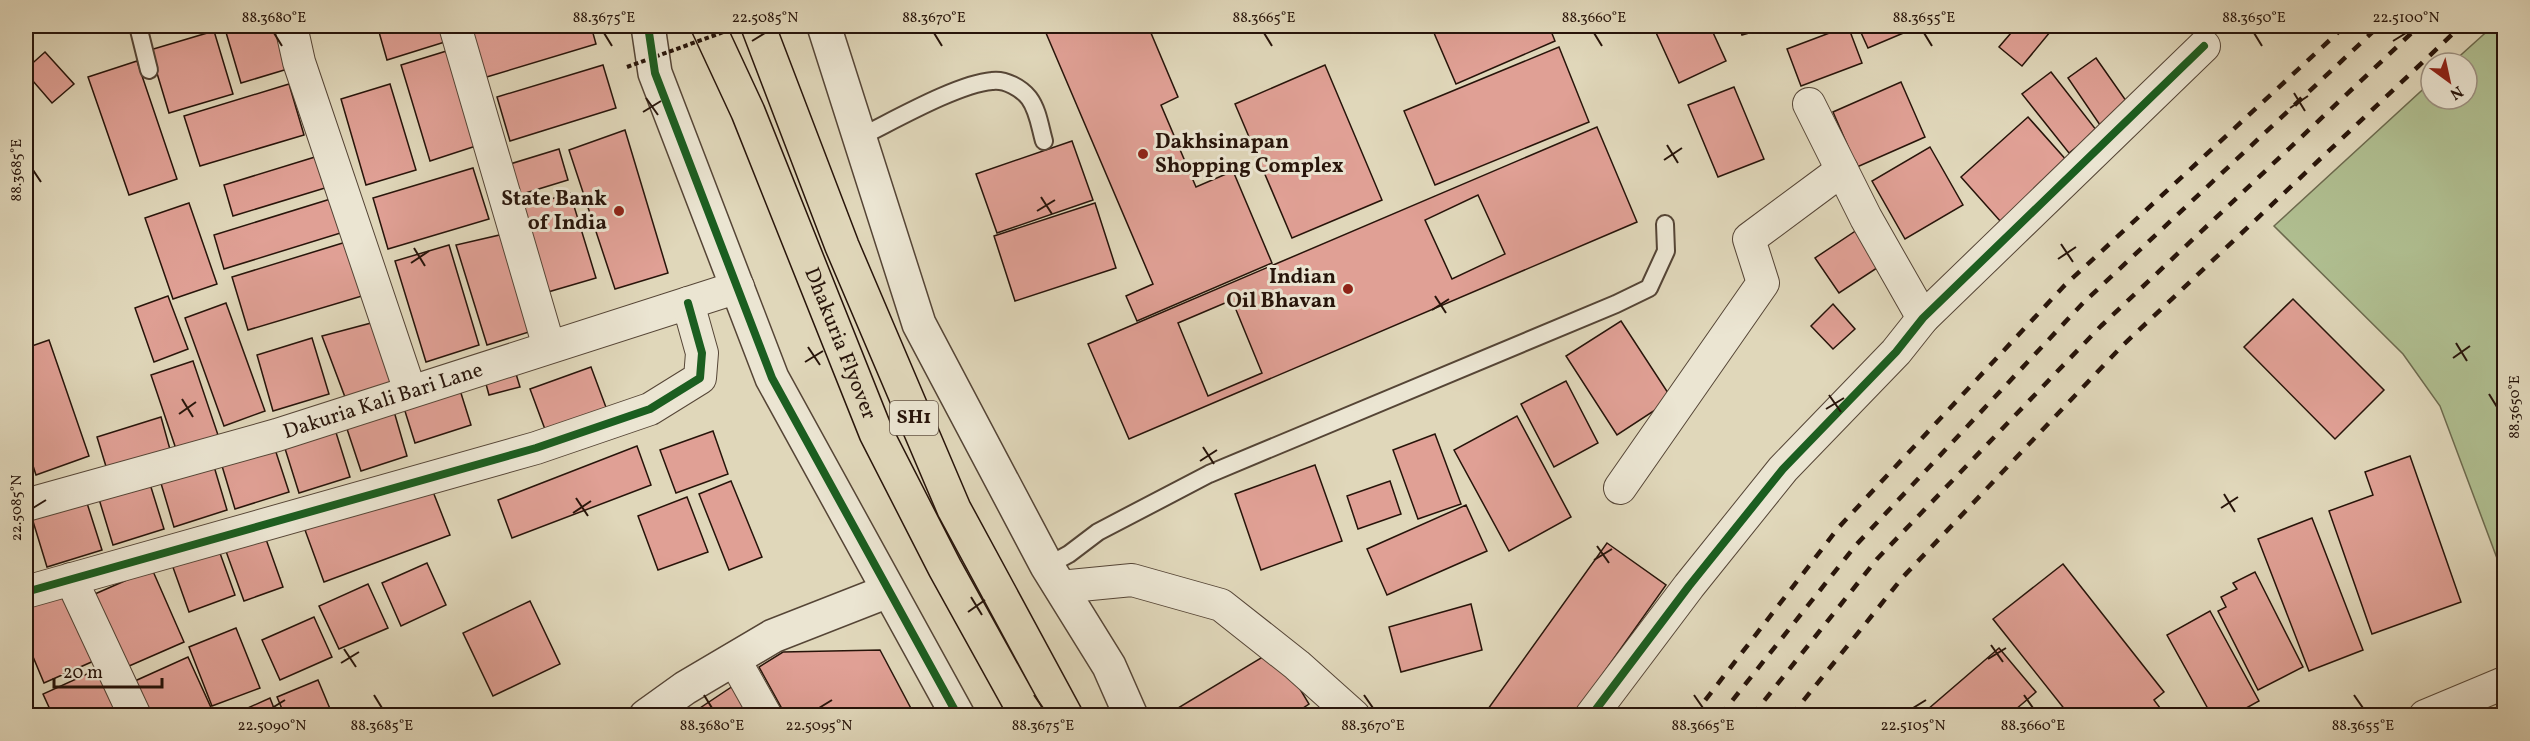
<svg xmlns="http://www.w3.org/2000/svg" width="2530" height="741" font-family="Vollkorn,serif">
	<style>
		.green { fill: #b0bf91; stroke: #6c6a4e; stroke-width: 1.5 }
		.building { fill: #e0a095; stroke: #27140a; stroke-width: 1.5; fill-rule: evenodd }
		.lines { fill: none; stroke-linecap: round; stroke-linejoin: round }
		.service-casing { stroke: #554536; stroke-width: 20 }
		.minor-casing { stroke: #554536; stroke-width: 34 }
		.tertiary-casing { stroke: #554536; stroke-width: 36 }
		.primary-casing { stroke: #27140a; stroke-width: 36 }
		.service { stroke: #ebe5d2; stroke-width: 16 }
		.minor { stroke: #ebe5d2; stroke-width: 32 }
		.tertiary { stroke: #ebe5d2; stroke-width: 33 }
		.primary { stroke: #e0d7ba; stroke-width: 33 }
		.rail { stroke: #27140a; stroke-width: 4.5; stroke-dasharray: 10 10; stroke-linecap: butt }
		.path-bridge { stroke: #27140a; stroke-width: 4; stroke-dasharray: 4.5 3; stroke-linecap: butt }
		.cycleway-casing { stroke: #ebe5d2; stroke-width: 11 }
		.cycleway { stroke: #1b5e20; stroke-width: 8 }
		.ticks { fill: none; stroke: #27140a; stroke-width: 2 }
		.poi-dot { fill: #8f2418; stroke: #ebe5d2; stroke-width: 2 }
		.labels { text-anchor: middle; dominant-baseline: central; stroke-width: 6; stroke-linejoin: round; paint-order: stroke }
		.shield { fill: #ebe5d2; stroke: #625346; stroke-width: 1.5 }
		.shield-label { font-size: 20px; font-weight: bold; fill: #27140a }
		.poi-label { font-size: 21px; font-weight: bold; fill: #27140a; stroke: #ebe5d2; text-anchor: end }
		.street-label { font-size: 21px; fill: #27140a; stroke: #ebe5d2 }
		.neatline { fill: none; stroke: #27140a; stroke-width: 2 }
		.ticks-label { font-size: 15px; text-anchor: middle; fill: #27140a }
	</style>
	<rect width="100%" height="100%" fill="#e0d7ba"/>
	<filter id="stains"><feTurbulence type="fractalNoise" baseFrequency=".00333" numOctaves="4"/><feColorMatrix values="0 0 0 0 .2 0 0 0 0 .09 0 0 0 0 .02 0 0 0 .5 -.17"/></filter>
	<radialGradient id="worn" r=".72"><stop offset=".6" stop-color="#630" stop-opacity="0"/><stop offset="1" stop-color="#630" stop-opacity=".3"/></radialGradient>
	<polygon class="green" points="2493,26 2504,26 2504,577 2440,406 2403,354 2274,226 2431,82 2431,99 2467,99 2467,63 2452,63"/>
	<g class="building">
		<polygon points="235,26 278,26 291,68 241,83 225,29"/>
		<polygon points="324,26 351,26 326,33"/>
		<polygon points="401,26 443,26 448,41 387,60 379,32"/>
		<polygon points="497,26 591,26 596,44 480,79 467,35"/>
		<polygon points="1043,26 1148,26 1178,97 1161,105 1196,187 1233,171 1272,263 1137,321 1126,296 1153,284"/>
		<polygon points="1431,26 1549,26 1555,41 1456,84"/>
		<polygon points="1653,26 1710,26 1726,61 1679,83"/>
		<polygon points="1739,26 1773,26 1742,35"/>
		<polygon points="1848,26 1862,63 1801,86 1787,49"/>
		<polygon points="1858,26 1920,26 1868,48"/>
		<polygon points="2017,26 2055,26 2022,66 1999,47"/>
		<polygon points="214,31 233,94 169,113 150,50"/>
		<polygon points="1559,47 1589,122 1435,185 1404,111"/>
		<polygon points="453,49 482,144 430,161 401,65"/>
		<polygon points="45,52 74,84 52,103 26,73 26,69"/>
		<polygon points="2096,58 2129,105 2100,125 2068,78"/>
		<polygon points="137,61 177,179 129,195 88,77"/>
		<polygon points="603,65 616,108 510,141 497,97"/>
		<polygon points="1325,65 1382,200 1292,238 1235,104"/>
		<polygon points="2051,72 2097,131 2069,153 2022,94"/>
		<polygon points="1901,82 1925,137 1857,167 1833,112"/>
		<polygon points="289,84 304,135 200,166 184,116"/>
		<polygon points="390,84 416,170 366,185 341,99"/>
		<polygon points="1734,87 1764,159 1718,177 1688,105"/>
		<polygon points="2028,117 2068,162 2001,222 1961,177"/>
		<path d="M1597,127L1637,222L1129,439L1088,344ZM1478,195L1505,254L1452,279L1425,220ZM1232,300L1262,373L1208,396L1178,323Z"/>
		<polygon points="625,130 668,273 615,289 569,150"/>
		<polygon points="1072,141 1093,200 997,233 976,174"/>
		<polygon points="1930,147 1963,205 1905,239 1872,181"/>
		<polygon points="559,149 568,180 506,199 497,168"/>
		<polygon points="315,157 325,188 233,216 224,185"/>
		<polygon points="473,168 489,219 388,249 373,198"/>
		<polygon points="570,193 596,278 548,292 523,208"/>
		<polygon points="337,197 347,231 224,269 214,235"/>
		<polygon points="189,203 217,284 173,299 145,218"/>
		<polygon points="1095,203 1116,268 1015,301 994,236"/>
		<polygon points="1860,228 1883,264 1839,293 1815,258"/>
		<polygon points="504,234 532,331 487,345 456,245"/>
		<polygon points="346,242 362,296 248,330 232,277"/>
		<polygon points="449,245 479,345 426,362 395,261"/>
		<polygon points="168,296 188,349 154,362 135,308"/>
		<polygon points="26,297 31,323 26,325"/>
		<polygon points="2293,299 2384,390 2335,439 2244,347"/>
		<polygon points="226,303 265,411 224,426 185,318"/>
		<polygon points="1833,304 1855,329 1833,349 1811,326"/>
		<polygon points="1621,321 1672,399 1617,435 1566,356"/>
		<polygon points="375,322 395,381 345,397 322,336"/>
		<polygon points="312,338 329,394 273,411 257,355"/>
		<polygon points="49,340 89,456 36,475 26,444 26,348"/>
		<polygon points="193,361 218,435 176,449 151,375"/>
		<polygon points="513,364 520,387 489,395 483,373"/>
		<polygon points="591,367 607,410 546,432 530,389"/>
		<polygon points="1566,381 1598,443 1554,467 1521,404"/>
		<polygon points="460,390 471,425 415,443 404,408"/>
		<polygon points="393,408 407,456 361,471 345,423"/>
		<polygon points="1517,416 1571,517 1509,551 1454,450"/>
		<polygon points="161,417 171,453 108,473 97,437"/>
		<polygon points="333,423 350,477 299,493 282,439"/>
		<polygon points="713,431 728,474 676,493 660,450"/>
		<polygon points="1435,434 1461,504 1418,519 1393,450"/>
		<polygon points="272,440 289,492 235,509 219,456"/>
		<polygon points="637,446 651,485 512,538 498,500"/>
		<polygon points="2410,456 2461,602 2372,634 2329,511 2373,495 2365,472"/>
		<polygon points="213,463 227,510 174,527 160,480"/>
		<polygon points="1315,465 1342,541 1261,570 1235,494"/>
		<polygon points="26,468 33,492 26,494"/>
		<polygon points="731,481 762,557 729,570 699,494"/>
		<polygon points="1390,481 1401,514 1358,529 1347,496"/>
		<polygon points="150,484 164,529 113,545 99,499"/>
		<polygon points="430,484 450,535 324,582 305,530"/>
		<polygon points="687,497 708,552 658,570 638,516"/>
		<polygon points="86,500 102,550 47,567 32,518"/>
		<polygon points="1466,505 1487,551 1387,595 1367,549"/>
		<polygon points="2312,518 2363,650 2309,671 2258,539"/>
		<polygon points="262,528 283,587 244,601 223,543"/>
		<polygon points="216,542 235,595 189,612 170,559"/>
		<polygon points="1607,543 1666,585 1573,716 1483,716"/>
		<polygon points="427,563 446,605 401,626 382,583"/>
		<polygon points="2063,564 2164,692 2154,700 2166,716 2070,716 1993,619"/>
		<polygon points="152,569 184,642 120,670 88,597"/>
		<polygon points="2255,572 2303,667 2258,690 2218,611 2226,607 2221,597 2237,589 2233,583"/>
		<polygon points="368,584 388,628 339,649 319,606"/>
		<polygon points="64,585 96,660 44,683 26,640 26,601"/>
		<polygon points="530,601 560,664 493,696 463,633"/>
		<polygon points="1471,604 1482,650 1401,672 1389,627"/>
		<polygon points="2210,611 2259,701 2232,716 2212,716 2167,635"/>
		<polygon points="314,617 332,657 280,680 262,640"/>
		<polygon points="236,628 260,688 212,706 189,647"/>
		<polygon points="1999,648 2036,692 2015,710 2020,716 1920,716"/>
		<polygon points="1276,649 1309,704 1291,716 1182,716 1178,708"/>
		<polygon points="880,650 915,716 786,716 759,667 783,652"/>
		<polygon points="188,657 213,712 205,716 139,716 126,685"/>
		<polygon points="98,669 119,716 53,716 43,694"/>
		<polygon points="318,680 333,716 285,716 277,697"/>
		<polygon points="733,686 752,716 688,716"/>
		<polygon points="270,698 277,716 230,716"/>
	</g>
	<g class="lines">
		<g class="service-casing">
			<g id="service">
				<polyline points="138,26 149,70"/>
				<path d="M860,137C893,121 957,84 992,81C1005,79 1021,88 1029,98C1038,110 1040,127 1044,141"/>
				<polyline points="1047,566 1069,554 1098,532 1209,474 1616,304 1649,288 1666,251 1665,224"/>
			</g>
		</g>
		<g class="minor-casing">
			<g id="minor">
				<polyline points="291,26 299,62 410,391"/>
				<polyline points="455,26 549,347"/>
				<polyline points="1809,104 1866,218 1923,318"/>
				<polyline points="1620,488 1763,283 1749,239 1842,170"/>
				<path id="s1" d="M26,505L277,435L738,287"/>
				<polyline points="71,579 135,716"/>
				<polyline points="1060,587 1132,580 1221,605 1297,665 1354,716"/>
				<polyline points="26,592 536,448 650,409 700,378 702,353 688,303"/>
				<polyline points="734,659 766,716"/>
				<polyline points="1591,716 1689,586 1783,469 1896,352 1923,318 2204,46"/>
				<polyline points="2425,716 2504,683"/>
			</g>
		</g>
		<g class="tertiary-casing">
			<g id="tertiary">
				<polyline points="648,26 655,73 772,378 958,716"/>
				<polyline points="824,26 919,324 1047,566 1109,666 1131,716"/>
				<polyline points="646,716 685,688 773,636 888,591"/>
			</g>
		</g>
		<g class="primary-casing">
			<g id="primary">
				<path id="s2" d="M708,26L748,112L876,433L945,568L1027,716"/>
				<polyline points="758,26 842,246 954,509 1066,716"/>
			</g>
		</g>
		<use href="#service" class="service"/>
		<use href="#minor" class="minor"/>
		<use href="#tertiary" class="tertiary"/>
		<use href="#primary" class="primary"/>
		<g class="rail">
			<polyline points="1693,716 1839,527 2064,286 2345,26"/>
			<polyline points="1720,716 1856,545 2083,303 2379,26"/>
			<polyline points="1752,716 1877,559 2101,326 2419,26"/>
			<polyline points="1791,716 1903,577 2121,347 2461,26"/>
		</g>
		<polyline class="path-bridge" points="627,67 740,26"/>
		<g class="cycleway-casing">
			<g id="cycleway">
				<polyline points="648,26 655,73 772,378 958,716"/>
				<polyline points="26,592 536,448 650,409 700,378 702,353 688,303"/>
				<polyline points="1591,716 1689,586 1783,469 1896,352 1923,318 2204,46"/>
			</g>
		</g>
		<use href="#cycleway" class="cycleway"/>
	</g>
	<path class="ticks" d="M274,33L282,46M604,33L612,46M934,33L942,46M1264,33L1272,46M1594,33L1602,46M1924,33L1932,46M2254,33L2262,46M752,41L765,33M2393,41L2406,33M2294,93L2305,111M646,98L658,115M2290,108L2308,96M643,112L661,101M1667,145L1678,163M1664,160L1682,148M33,170L41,182M1041,197L1052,214M1037,211L1055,200M2061,244L2073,262M414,248L425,266M2058,259L2076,247M411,263L429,251M1435,296L1446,313M1432,310L1449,299M2456,343L2467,361M808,347L820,365M2453,358L2470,346M805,362L823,351M2489,394L2497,407M1829,395L1841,412M182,399L193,417M1826,409L1844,398M179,414L196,402M1203,447L1214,464M1200,461L1217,450M2224,494L2235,512M576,498L588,516M33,508L46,500M2221,508L2238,497M573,513L591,501M1597,546L1609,563M1594,560L1612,549M971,597L982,615M968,612L985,600M1991,645L2003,662M344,649L356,667M1988,659L2006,648M341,663L359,652M374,695L382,708M704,695L712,708M1034,695L1043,708M1364,695L1373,708M1694,695L1703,708M2024,695L2033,708M2354,695L2363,708M272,708L285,700M819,708L832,700M1913,708L1926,700"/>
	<g class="poi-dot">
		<circle cx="1143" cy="154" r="6"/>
		<circle cx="619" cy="211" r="6"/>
		<circle cx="1348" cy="289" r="6"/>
	</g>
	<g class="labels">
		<rect class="shield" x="890" y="401" width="48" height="34" rx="4.5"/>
		<g class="shield-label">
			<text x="914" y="418">SH1</text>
		</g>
		<g class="poi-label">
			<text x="1155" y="142" text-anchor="start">Dakhsinapan<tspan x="1155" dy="24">Shopping Complex</tspan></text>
			<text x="607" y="199">State Bank<tspan x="607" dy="24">of India</tspan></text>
			<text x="1336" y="277">Indian<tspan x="1336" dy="24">Oil Bhavan</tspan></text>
		</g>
		<g class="street-label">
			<text stroke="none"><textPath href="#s2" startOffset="344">Dhakuria Flyover</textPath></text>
			<text stroke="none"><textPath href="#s1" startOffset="372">Dakuria Kali Bari Lane</textPath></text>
		</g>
	</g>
	<rect width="2530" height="741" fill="none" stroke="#e0d7ba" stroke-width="66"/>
	<g transform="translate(2449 81) rotate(147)"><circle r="28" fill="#ebe5d2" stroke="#9d9182" stroke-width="1.5"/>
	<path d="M0-4.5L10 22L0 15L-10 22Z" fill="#8f2418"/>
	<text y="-9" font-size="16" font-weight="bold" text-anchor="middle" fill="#27140a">N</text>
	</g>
	<path d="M54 678v9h108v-9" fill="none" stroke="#27140a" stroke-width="3"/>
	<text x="63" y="678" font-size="18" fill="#27140a" stroke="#ebe5d2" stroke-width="4.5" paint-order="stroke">20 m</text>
	<rect x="33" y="33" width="2464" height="675" class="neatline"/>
	<g class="ticks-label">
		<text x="274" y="22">88.3680°E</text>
		<text x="604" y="22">88.3675°E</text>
		<text x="765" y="22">22.5085°N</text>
		<text x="934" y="22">88.3670°E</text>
		<text x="1264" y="22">88.3665°E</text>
		<text x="1594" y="22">88.3660°E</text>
		<text x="1924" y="22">88.3655°E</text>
		<text x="2254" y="22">88.3650°E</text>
		<text x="2406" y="22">22.5100°N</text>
		<text transform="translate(16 170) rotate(-90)" y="5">88.3685°E</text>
		<text transform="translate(2514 407) rotate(-90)" y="5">88.3650°E</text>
		<text transform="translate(16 508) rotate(-90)" y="5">22.5085°N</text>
		<text x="272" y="730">22.5090°N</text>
		<text x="382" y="730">88.3685°E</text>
		<text x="712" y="730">88.3680°E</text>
		<text x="819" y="730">22.5095°N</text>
		<text x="1043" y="730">88.3675°E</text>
		<text x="1373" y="730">88.3670°E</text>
		<text x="1703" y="730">88.3665°E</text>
		<text x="1913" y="730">22.5105°N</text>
		<text x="2033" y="730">88.3660°E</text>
		<text x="2363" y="730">88.3655°E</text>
	</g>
	<rect width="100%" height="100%" filter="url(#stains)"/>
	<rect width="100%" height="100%" fill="url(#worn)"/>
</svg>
